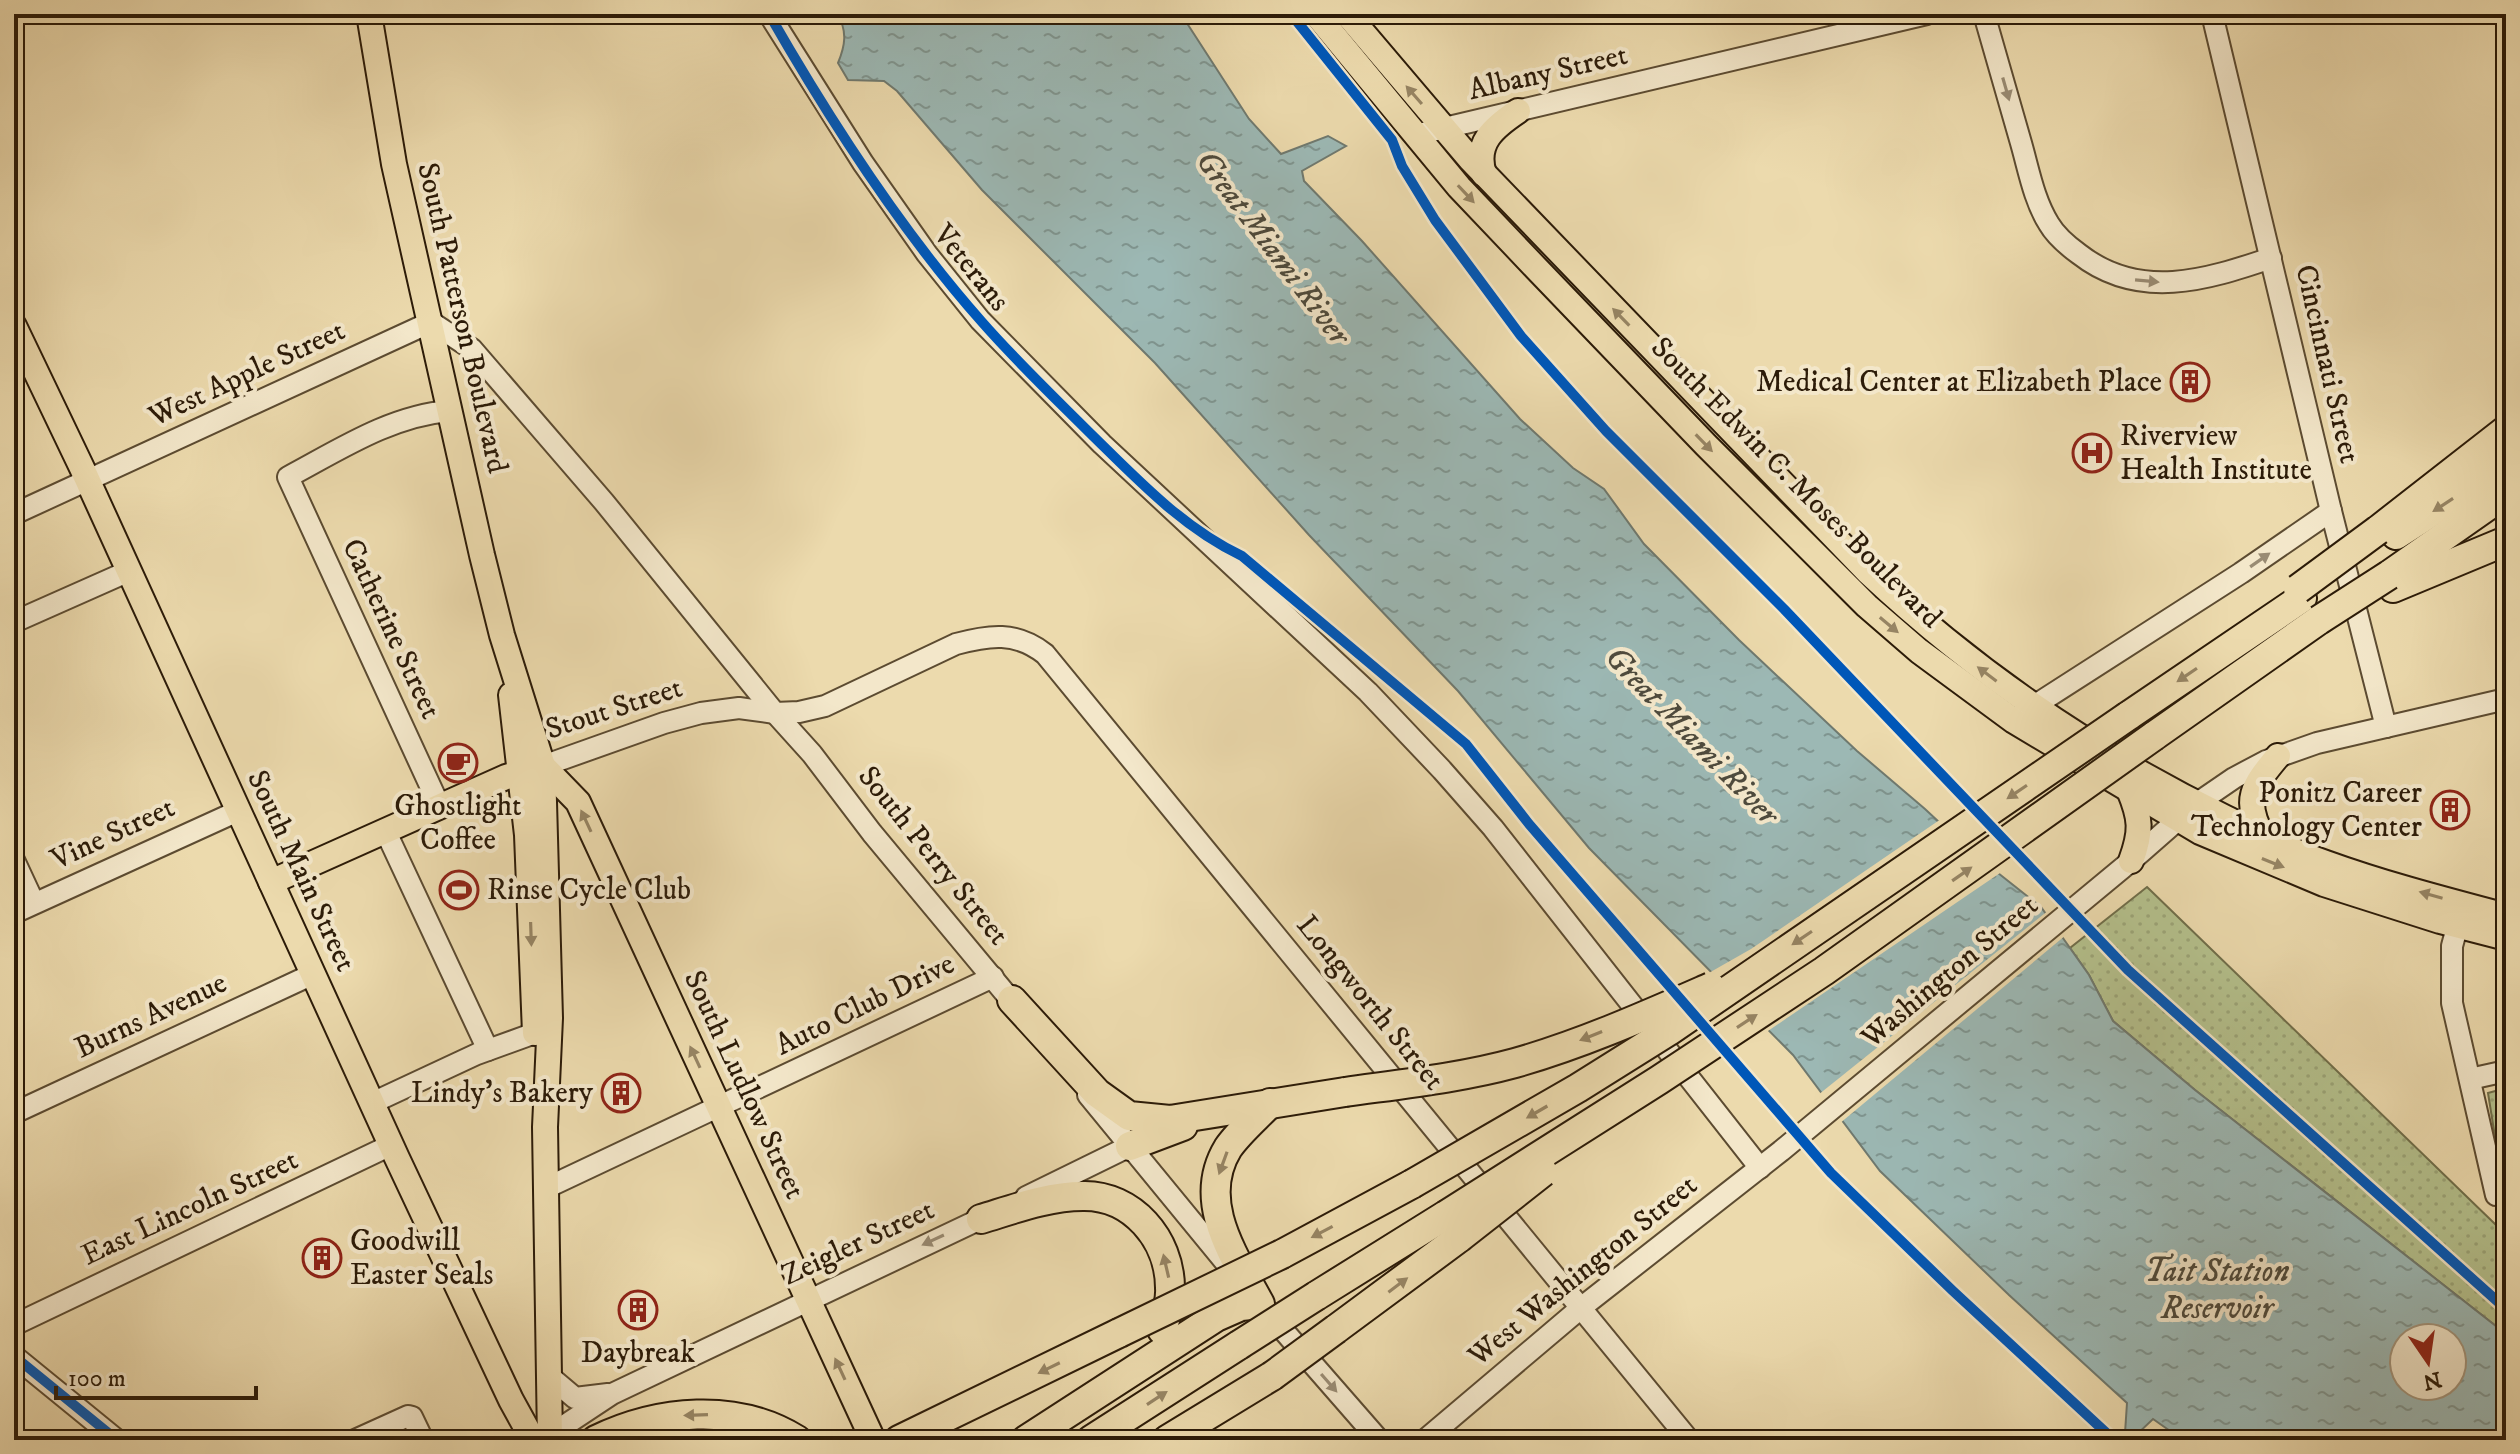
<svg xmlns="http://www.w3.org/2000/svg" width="2520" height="1454" font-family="'IM FELL DW Pica',serif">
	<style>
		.grass { fill: url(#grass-dots); stroke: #706e4a; stroke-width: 2 }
		.water { fill: url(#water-ripples); stroke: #6f796f; stroke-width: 2; fill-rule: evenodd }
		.pier { fill: #ecdaad }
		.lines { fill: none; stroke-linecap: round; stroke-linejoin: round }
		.minor-casing { stroke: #5c4b31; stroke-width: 24 }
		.major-casing { stroke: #2c1b08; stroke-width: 28 }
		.highway-casing { stroke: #2c1b08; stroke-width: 32 }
		.minor { stroke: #f3e7ca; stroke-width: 20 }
		.major { stroke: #ecdaad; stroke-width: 24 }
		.highway { stroke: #ecdaad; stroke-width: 28 }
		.highway-bridge-casing { stroke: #2c1b08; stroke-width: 32; stroke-linecap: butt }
		.highway-bridge { stroke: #ecdaad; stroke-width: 28 }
		.cycleway-casing { stroke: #f3e7ca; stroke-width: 15 }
		.cycleway { stroke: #0057b8; stroke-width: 10 }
		.oneway { fill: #998b73 }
		.oneway2 { fill: #968463 }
		.labels { text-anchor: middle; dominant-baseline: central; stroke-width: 8; stroke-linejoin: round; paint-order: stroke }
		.street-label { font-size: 30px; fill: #2c1b08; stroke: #f3e7ca }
		.poi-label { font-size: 30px; fill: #2c1b08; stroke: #f3e7ca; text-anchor: end }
		.water-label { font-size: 32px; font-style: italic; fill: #4e4a3c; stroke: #f3e7ca }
	</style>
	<defs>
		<pattern id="grass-dots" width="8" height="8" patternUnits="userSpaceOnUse" patternTransform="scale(2)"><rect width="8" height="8" fill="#b4c08c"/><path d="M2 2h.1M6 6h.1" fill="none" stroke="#9ba477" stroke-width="1.8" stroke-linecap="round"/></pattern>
		<pattern id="water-ripples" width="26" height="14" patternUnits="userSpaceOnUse" patternTransform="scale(2)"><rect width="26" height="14" fill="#9cb8b4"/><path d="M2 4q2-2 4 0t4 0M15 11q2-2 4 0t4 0" fill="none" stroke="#7f9590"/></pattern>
	</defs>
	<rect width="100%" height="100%" fill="#ecdaad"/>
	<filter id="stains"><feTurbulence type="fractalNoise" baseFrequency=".0025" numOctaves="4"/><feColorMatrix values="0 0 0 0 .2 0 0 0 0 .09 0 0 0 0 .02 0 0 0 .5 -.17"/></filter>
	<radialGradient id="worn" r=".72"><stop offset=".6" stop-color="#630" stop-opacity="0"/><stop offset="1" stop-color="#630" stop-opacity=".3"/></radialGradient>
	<g class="grass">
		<polygon points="2147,887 2495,1224 2506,1211 2506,1334 2195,1090 2113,1021 2089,975 2070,948"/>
		<polygon points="2506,1088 2506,1206 2488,1093"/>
	</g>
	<path class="water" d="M837,14H1181L1249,119L1281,154L1328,136L1346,146L1302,171L1304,181L1362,241L1520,419L1573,468L1604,489L1644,544L1739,640L1857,751L1925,809L1969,850L2041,907L2089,975L2113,1021L2195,1090L2506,1334V1440H2183L2153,1419L2132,1439L2125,1433L2127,1403L2009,1295L1880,1171L1793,1055L1589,848L1458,691L1309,535L1155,363L982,190L897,91L884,81L848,80L838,63C845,46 848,31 837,14ZM2404,1338H2452V1386H2404Z"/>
	<g class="pier">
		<polygon points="1941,819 1971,847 2003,871 1765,1033 1707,974 1751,949"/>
		<polygon points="2049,910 2066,935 1839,1124 1818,1095"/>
	</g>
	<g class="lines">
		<g class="minor-casing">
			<g id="minor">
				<polyline points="769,14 863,163 927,254 980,320 1102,444 1368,692 1442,770 1493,828 1760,1168"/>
				<path d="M1984,14C1996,57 2009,100 2021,143C2029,171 2034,200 2049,224C2056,236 2068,246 2079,254C2139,301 2206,280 2271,258"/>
				<polyline points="2212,14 2331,511 2386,727"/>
				<polyline points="1415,135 1927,14"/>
				<polyline points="14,514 431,322 472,349 604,502 775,713 812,754 872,833 1020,1011"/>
				<polyline points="14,622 129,571"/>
				<polyline points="2023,713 2241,573 2331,511"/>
				<path d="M543,766L664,723L701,713L739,708L775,713L799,712L825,706L956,644C989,635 1016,631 1045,654L1689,1440"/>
				<path d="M439,805L288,477C339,450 390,416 449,411"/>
				<polyline points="385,830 488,1050"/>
				<polyline points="14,860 34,903"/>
				<polyline points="14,913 238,811"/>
				<polyline points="2461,913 2452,946 2452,1003 2496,1195"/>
				<polyline points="2470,1079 2506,1071"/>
				<polyline points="1088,1095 1235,1274"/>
				<polyline points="372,1103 477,1054 535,1033"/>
				<polyline points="14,1113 313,974"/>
				<polyline points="546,1188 993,977"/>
				<polyline points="1026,1197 1130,1146"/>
				<polyline points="1269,1314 1379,1440"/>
				<polyline points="14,1325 391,1145"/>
				<polyline points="14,1356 117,1440"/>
				<polyline points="549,1376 575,1398 608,1394"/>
				<polyline points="550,1435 612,1394 993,1213"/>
				<polyline points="355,1440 408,1416 412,1417 423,1440"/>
				<polyline points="1425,1440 1582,1307 1781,1151 2131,861 2196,804 2234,778 2266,761 2317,743 2506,699"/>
			</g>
		</g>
		<g class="major-casing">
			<g id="major">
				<polyline points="369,14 394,164 482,555 502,635 543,766 550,1018 545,1127 550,1440"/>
				<polyline points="1316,14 1459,187 1536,268 1706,445 1867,606 1919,651 2014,721 2200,832 2324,884 2440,921 2506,938"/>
				<path d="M1347,14L1471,160L1868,572C1975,672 2094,754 2226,818C2258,834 2291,851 2326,863C2384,884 2446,900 2506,916"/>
				<path d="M1484,174C1474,143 1494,127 1518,111"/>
				<polyline points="14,326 82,468 397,1158 511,1400 533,1440"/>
				<polyline points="511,695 527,835 535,1033"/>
				<polyline points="543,766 578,802 873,1440"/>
				<path d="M2129,790C2141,819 2142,831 2131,861"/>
				<path d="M2263,837C2242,800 2253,786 2278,756"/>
				<polyline points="271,882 506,777 533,769"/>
			</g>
		</g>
		<g class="highway-casing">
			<g id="highway">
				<polyline points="2378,530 2506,430"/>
				<polyline points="2396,535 2506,464"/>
				<polyline points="2389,575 2506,493"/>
				<polyline points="2393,588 2506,541"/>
				<polyline points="2128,716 2302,598"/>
				<polyline points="2154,736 2319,620"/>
				<polyline points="1012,1000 1097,1093 1129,1116 1170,1120 1345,1092"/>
				<polyline points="1130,1146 1183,1126"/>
				<path d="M981,1219C1014,1209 1048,1196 1083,1196C1132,1195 1170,1239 1170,1288C1171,1302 1166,1316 1162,1330"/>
				<polyline points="1282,1254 1412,1184"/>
				<polyline points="1316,1296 1446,1215"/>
				<polyline points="1336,1329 1459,1238"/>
				<path d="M596,1440C658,1410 736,1402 797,1440"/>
				<polyline points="899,1440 1119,1333"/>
				<path d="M1026,1440L1216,1317L1241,1306L1260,1304C1235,1257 1195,1202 1228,1148C1239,1132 1257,1117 1270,1103"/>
				<polyline points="1091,1440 1239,1345"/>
				<polyline points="1167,1440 1272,1376"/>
			</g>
		</g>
		<use href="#minor" class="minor"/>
		<use href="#major" class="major"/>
		<use href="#highway" class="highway"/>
		<g class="highway-bridge-casing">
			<g id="highway-bridge">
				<polyline points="2298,589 2378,530"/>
				<polyline points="2319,620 2389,575"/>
				<path d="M1345,1092C1402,1084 1460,1078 1515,1063C1582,1044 1647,1015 1711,987"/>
				<polyline points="1412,1184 1578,1088 1669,1031 2128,716"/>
				<polyline points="1446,1215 1659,1080 1824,971 2154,736"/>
				<polyline points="1459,1238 1543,1172"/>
				<polyline points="1119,1333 1282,1254"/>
				<polyline points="1239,1345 1316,1296"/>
				<polyline points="1272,1376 1336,1329"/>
			</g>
		</g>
		<use href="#highway-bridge" class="highway-bridge"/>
		<g class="cycleway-casing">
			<g id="cycleway">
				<path d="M769,14C828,117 903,233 982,322C1017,362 1055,398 1092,435C1138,480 1183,528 1242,556L1466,744L1529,824L1831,1173L1953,1291L2114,1440"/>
				<polyline points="1291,14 1392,140 1402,166 1435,220 1521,336 1606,431 1784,609 2128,970 2506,1309"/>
				<polyline points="14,1356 117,1440"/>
			</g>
		</g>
		<use href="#cycleway" class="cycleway"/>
	</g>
	<defs><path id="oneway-solid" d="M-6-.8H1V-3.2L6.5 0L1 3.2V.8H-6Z" transform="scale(2)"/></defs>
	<g class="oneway">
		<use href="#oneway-solid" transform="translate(2006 89) rotate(74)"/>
		<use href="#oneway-solid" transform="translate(2147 281) rotate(5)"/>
		<use href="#oneway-solid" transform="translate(2260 560) rotate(-35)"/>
		<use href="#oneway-solid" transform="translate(933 1240) rotate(155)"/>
		<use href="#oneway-solid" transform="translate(1329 1383) rotate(49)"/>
	</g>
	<g class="oneway2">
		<use href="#oneway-solid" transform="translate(1414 95) rotate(-131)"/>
		<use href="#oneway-solid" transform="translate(1466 194) rotate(47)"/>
		<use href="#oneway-solid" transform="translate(1621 317) rotate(-134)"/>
		<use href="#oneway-solid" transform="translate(1704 443) rotate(46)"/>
		<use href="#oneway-solid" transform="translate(2443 505) rotate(147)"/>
		<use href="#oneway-solid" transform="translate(1889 625) rotate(40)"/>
		<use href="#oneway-solid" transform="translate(1987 674) rotate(-143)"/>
		<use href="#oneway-solid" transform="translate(2187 675) rotate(146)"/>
		<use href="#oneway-solid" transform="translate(2017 792) rotate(146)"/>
		<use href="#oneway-solid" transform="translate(586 821) rotate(-115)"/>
		<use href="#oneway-solid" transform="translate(2273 863) rotate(22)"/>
		<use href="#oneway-solid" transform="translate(1962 874) rotate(-35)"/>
		<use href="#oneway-solid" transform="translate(2431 895) rotate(-164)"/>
		<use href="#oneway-solid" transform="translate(531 934) rotate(88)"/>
		<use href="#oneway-solid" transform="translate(1802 938) rotate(146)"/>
		<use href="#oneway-solid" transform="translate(1747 1021) rotate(-33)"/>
		<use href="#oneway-solid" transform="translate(1591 1036) rotate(158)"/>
		<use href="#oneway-solid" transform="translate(695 1057) rotate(-115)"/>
		<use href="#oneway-solid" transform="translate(1537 1112) rotate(150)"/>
		<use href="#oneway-solid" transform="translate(1223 1163) rotate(110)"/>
		<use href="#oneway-solid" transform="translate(1322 1232) rotate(152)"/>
		<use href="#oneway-solid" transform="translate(1166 1266) rotate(-103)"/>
		<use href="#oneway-solid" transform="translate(1398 1285) rotate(-37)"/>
		<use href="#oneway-solid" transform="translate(1049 1368) rotate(154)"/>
		<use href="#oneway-solid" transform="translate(840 1369) rotate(-115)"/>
		<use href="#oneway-solid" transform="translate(1157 1398) rotate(-33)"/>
		<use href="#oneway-solid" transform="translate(696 1415) rotate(178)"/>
	</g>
	<defs>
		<g id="building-ring" transform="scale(2)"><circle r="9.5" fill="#f3e7ca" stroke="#8f2418" stroke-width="1.5"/><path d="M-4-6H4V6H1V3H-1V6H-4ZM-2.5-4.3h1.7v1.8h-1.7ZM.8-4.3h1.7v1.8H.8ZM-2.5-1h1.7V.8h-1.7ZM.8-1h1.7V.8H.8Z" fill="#8f2418"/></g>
		<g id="hospital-ring" transform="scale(2)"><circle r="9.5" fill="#f3e7ca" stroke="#8f2418" stroke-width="1.5"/><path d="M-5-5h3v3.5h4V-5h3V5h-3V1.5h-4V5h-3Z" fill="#8f2418"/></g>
		<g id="cafe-ring" transform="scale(2)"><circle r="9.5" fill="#f3e7ca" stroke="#8f2418" stroke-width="1.5"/><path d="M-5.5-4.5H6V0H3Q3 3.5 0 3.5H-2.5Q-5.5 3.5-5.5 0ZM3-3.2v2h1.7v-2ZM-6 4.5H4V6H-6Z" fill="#8f2418"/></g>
		<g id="stadium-ring" transform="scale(2)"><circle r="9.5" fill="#f3e7ca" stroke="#8f2418" stroke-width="1.5"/><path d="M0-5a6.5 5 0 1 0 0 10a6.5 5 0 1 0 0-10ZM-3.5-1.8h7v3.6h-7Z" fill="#8f2418"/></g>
	</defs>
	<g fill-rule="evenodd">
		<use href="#building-ring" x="2190" y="382"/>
		<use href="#hospital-ring" x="2092" y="453"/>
		<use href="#cafe-ring" x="458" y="763"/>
		<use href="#building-ring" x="2450" y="810"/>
		<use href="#stadium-ring" x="459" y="890"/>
		<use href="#building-ring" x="621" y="1093"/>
		<use href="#building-ring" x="322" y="1258"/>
		<use href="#building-ring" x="638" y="1310"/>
	</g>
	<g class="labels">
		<g class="street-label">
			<text transform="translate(1548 73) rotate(-13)">Albany Street</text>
			<text transform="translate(971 268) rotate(51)">Veterans</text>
			<text transform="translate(462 318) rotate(77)">South Patterson Boulevard</text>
			<text transform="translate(2327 364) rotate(77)">Cincinnati Street</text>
			<text transform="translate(247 374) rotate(-25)">West Apple Street</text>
			<text transform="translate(1796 483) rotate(45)">South Edwin C. Moses Boulevard</text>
			<text transform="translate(391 629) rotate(65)">Catherine Street</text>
			<text transform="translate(614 709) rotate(-18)">Stout Street</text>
			<text transform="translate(113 834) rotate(-25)">Vine Street</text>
			<text transform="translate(933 856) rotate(51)">South Perry Street</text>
			<text transform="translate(301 871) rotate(65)">South Main Street</text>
			<text transform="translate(1950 972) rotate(-40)">Washington Street</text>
			<text transform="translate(1370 1003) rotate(51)">Longworth Street</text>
			<text transform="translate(865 1005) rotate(-26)">Auto Club Drive</text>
			<text transform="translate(151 1016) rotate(-25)">Burns Avenue</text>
			<text transform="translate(744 1085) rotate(65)">South Ludlow Street</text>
			<text transform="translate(190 1208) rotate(-25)">East Lincoln Street</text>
			<text transform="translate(858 1243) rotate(-25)">Zeigler Street</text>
			<text transform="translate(1583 1271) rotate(-39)">West Washington Street</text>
		</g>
		<g class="poi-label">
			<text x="2162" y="382">Medical Center at Elizabeth Place</text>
			<text x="2120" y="436" text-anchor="start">Riverview<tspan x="2120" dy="34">Health Institute</tspan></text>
			<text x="2422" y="793">Ponitz Career<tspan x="2422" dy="34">Technology Center</tspan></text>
			<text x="458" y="806" text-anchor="middle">Ghostlight<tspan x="458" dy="34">Coffee</tspan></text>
			<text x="487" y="890" text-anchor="start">Rinse Cycle Club</text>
			<text x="593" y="1093">Lindy's Bakery</text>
			<text x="350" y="1241" text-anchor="start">Goodwill<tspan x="350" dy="34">Easter Seals</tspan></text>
			<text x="638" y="1353" text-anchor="middle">Daybreak</text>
		</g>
		<g class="water-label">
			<text transform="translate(1272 248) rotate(53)">Great Miami River</text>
			<text transform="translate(1691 736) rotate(46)">Great Miami River</text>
			<text x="2217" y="1272">Tait Station<tspan x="2217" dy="37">Reservoir</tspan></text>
		</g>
	</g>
	<rect width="2520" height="1454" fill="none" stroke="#ecdaad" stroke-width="48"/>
	<rect x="16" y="16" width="2488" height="1422" fill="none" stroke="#2c1b08" stroke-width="4"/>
	<rect x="24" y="24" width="2472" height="1406" fill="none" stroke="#2c1b08" stroke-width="2"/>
	<g transform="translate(2428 1362) rotate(167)"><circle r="38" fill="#f3e7ca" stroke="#a3957c" stroke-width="2"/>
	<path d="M0-6L14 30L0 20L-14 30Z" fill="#8f2418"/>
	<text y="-12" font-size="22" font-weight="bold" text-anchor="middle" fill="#2c1b08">N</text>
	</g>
	<path d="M56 1386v12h200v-12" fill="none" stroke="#2c1b08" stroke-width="4"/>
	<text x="68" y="1386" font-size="24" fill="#2c1b08" stroke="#f3e7ca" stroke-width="6" paint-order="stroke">100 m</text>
	<rect width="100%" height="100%" filter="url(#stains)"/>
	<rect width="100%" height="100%" fill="url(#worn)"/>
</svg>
